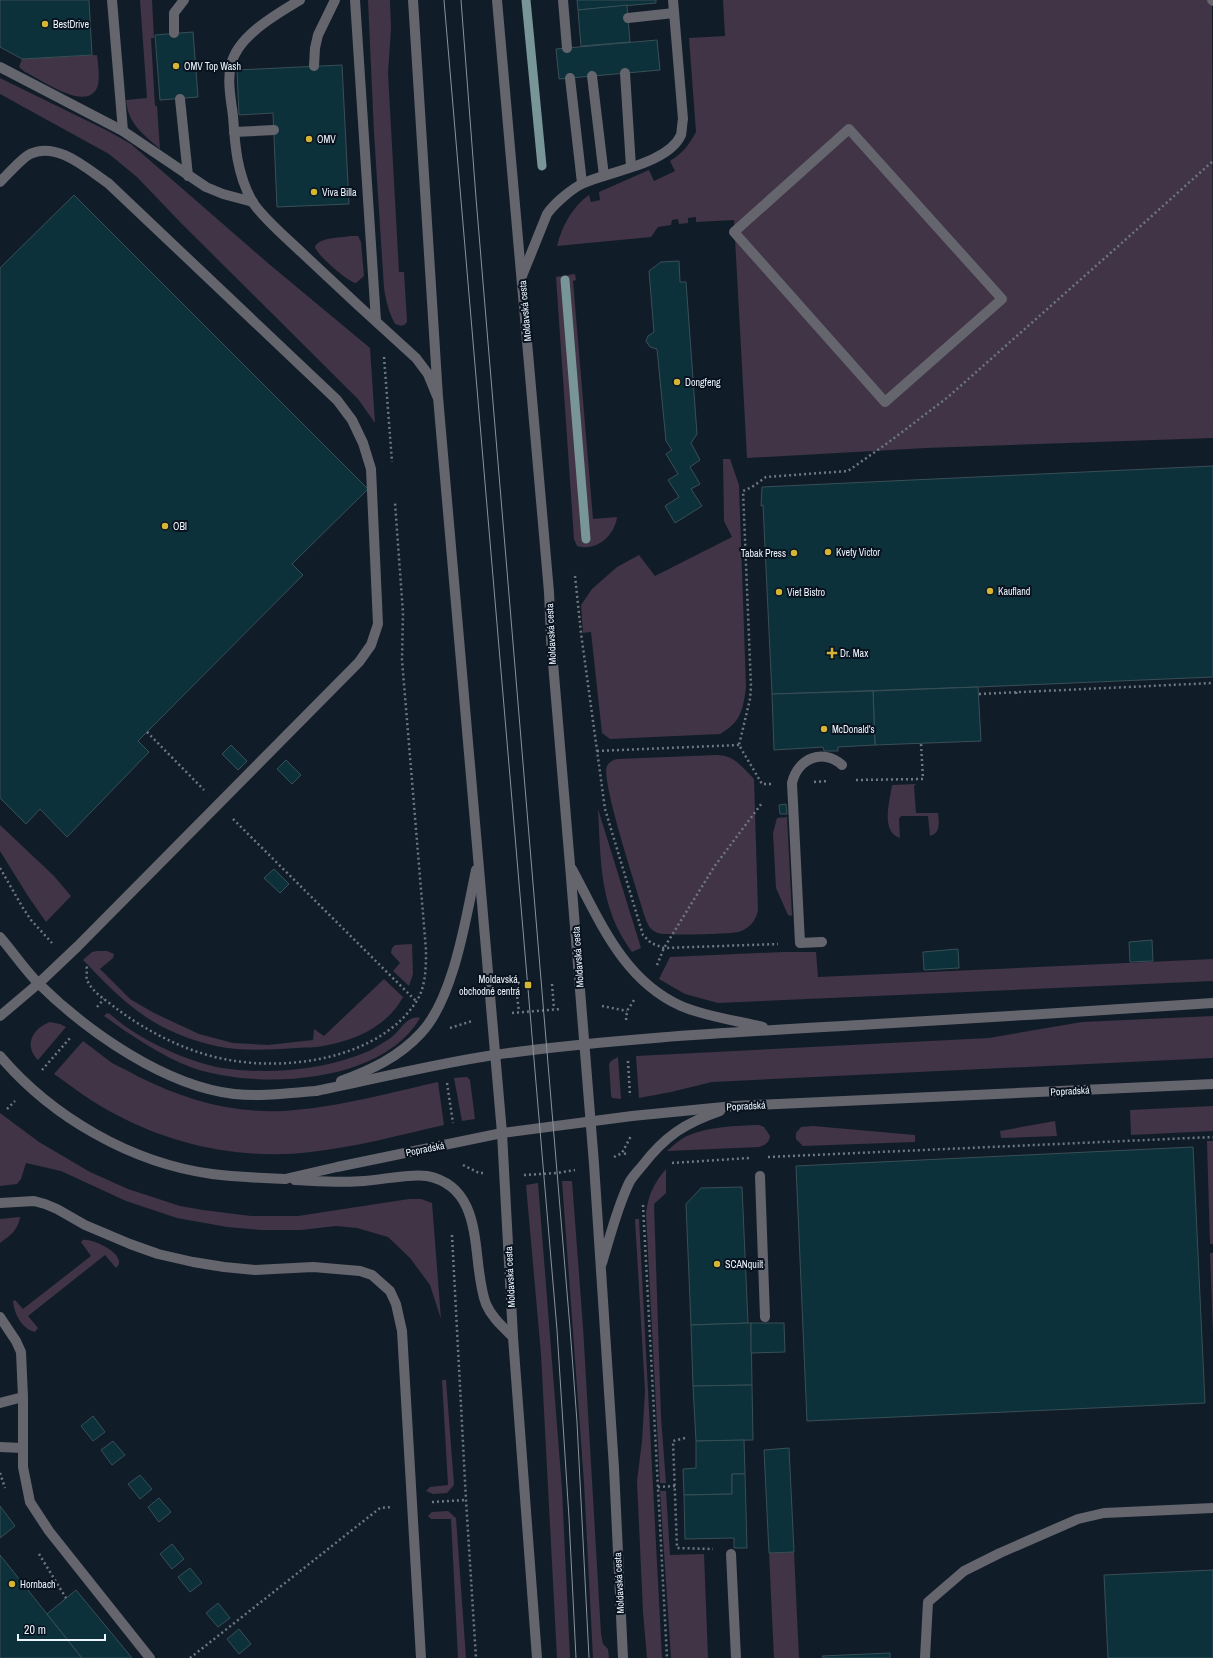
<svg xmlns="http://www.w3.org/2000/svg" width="1213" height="1658" font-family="'Archivo Narrow',sans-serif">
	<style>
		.green { fill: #403446 }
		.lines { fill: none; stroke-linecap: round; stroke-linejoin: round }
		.stream { stroke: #789697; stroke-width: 9 }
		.building { fill: #0c313b; stroke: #394f56 }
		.path { stroke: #6e7883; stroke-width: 2.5; stroke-dasharray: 2 3; stroke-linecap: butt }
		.service { stroke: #65656e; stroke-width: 10 }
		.minor { stroke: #65656e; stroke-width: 10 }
		.tertiary { stroke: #65656e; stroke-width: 10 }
		.tram { stroke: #89929d; stroke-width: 1 }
		.poi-dot { fill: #d6b534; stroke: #08131f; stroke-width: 1.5 }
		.labels { text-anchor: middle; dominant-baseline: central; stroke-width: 4; stroke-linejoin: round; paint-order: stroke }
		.poi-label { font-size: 10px; fill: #ecf4fd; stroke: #08131f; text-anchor: start }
		.street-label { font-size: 10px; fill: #ecf4fd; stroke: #08131f }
	</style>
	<rect width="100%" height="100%" fill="#111c29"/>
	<g class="green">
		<path d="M140,0H152L154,38H151L155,106H157L160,149C143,134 128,124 126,100L147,98Z"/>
		<path d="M368,0H390L391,29L388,73L399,272H404L407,321C405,327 401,326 395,324C389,313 386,301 384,288L374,133Z"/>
		<path d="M723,0H1212L1213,438L926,448L747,458L734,220L696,222V217L688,218V223L679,224L678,219L672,220L671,225L658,227L651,237L557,246C562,226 572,207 589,195L591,202L600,200L599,192L649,170L654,181L675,171L670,161C684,152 688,146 696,132L689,38L725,36Z"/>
		<path d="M97,55C98,64 100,76 98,85C89,115 41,79 25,72L19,67L22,59Z"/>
		<polygon points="0,78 108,131 131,144 269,264 370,348 375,423 358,399 181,223 137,177 109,154 0,94"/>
		<path d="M350,236H358L361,242L364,276L356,283C348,282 317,255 315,247C319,237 340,238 350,236Z"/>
		<path d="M575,274L576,280L573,281L593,519L617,517C615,535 597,552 577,546L574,539L556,277Z"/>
		<path d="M723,459H730L739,485L746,687C743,710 741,722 720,734L610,739L602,733L591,632L583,633L581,605L592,589L617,567L639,555L655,576L732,537L724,521Z"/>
		<path d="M717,755C734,755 742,767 754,779L758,910C756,921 749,929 738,932C729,934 666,936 658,933C651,931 647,924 645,917C639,896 600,779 607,766C609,762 613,760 617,759Z"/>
		<path d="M916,784L914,786L916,813H938C939,822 941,833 930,836L928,816H901L899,819L900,838C880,832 890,800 892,785Z"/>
		<path d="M598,809L641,948L632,952C599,907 601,862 598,809Z"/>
		<polygon points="787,817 792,915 791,916 788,915 776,888 773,833 777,818"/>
		<polygon points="0,825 54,876 71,896 46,922 28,896 0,851"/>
		<polygon points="412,944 413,974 409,986 393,971 400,963 391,953 392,948 395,945"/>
		<path d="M97,951H107L114,954L113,958L100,969L130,999L154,1013L199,1034L233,1043L268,1045L313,1040L314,1029L324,1036L384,979L403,997C388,1026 354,1041 323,1046C315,1048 305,1047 296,1048C250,1051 221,1052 178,1034C138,1018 112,990 83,960L92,952Z"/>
		<polygon points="783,952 816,952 818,977 1213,959 1213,981 718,1003 685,994 659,979 670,957"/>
		<path d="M107,1013L110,1014C136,1038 187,1062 222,1068C268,1075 328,1070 371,1050C378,1046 386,1041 392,1037C401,1030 407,1015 420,1018C382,1084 259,1090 193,1068C161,1056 132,1036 104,1016Z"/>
		<polygon points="1213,1016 1213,1058 712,1082 671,1092 639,1098 636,1056 989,1038 1082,1022"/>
		<path d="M50,1022L60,1024L66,1027L38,1060C23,1045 33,1028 50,1022Z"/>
		<path d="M83,1041C93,1048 102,1056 112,1063C121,1068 131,1072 139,1077C186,1100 230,1113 283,1111C334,1108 389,1093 438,1082L444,1125C400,1135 356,1147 311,1152C244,1160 174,1146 115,1114C93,1103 74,1088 54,1074Z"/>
		<polygon points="618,1057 621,1099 612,1098 611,1095 609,1064 611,1061"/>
		<polygon points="467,1077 470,1080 475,1119 462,1121 454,1078"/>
		<polygon points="1213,1106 1213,1131 1131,1135 1130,1110"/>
		<polygon points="0,1113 39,1142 90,1172 128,1189 180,1206 203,1210 251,1216 298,1216 409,1199 421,1199 432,1203 441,1319 430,1285 410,1258 388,1237 357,1228 336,1226 301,1230 261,1230 227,1227 177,1218 126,1201 61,1171 26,1163 21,1179 17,1184 0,1186"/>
		<polygon points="1055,1121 1057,1136 1001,1138 1000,1131"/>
		<path d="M759,1125L764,1127L770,1136C769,1143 765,1145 759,1147L667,1151C673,1146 680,1139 687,1136C709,1126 736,1126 759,1125Z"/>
		<polygon points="813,1126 915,1135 915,1142 803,1146 796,1139 796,1133 801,1127"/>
		<polygon points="1207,1141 1213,1141 1213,1244 1210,1244"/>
		<path d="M666,1169V1193L654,1204L661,1417L666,1483H660L646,1214C648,1195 654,1183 666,1169Z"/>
		<polygon points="562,1181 572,1181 583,1327 601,1634 603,1644 608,1649 609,1658 593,1658 584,1483"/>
		<polygon points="538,1183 562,1489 570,1658 557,1658 541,1354 526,1185"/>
		<path d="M20,1217C18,1230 11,1235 0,1243V1219Z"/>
		<polygon points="635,1219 639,1219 662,1658 647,1658 643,1612 637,1481 642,1441 645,1391"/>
		<path d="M83,1240C93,1238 130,1256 116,1268L105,1255L28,1316L38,1328L35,1332C22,1329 14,1314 13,1301L15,1300L23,1309L91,1256L81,1242Z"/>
		<polygon points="1210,1253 1213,1253 1213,1335"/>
		<polygon points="442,1380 446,1380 454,1485 447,1493 433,1494 426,1491 430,1487 448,1485"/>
		<polygon points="660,1491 666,1491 670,1555 704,1554 708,1658 671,1658"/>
		<polygon points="448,1511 456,1518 466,1658 458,1658 451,1519 431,1519 428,1516 432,1512"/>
		<polygon points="794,1552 799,1658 774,1658 769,1553"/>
	</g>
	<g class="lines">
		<g class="stream">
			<polyline points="526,0 542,166"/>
			<polyline points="565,280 586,539"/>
		</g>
	</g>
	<g class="building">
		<polygon points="0,0 89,0 92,55 22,59 0,47"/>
		<polygon points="577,0 656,0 656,3 578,10"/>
		<polygon points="627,5 630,42 581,46 578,10"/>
		<polygon points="193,32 198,97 160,100 155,35"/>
		<polygon points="657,40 660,70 559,79 556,49"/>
		<polygon points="342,65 349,204 277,207 273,113 239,115 237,70"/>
		<polygon points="74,195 368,489 292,564 303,575 138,741 149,752 67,837 40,809 26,824 0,798 0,268"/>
		<polygon points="679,261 680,282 686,282 697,434 691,443 700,460 690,467 700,484 691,489 702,506 675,523 665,506 679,497 668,480 678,474 666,454 672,450 666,441 657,349 650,347 646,341 648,336 654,332 649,271 661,262"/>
		<polygon points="1213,466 1213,677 978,687 772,694 763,505 761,506 762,487"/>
		<polygon points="978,687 981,741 875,745 873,691"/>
		<polygon points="873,691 875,745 838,747 838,751 824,751 823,747 774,750 772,694"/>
		<polygon points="231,745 247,761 238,770 222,754"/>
		<polygon points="286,760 301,775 292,784 277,769"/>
		<polygon points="786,804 787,814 780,814 779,805"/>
		<polygon points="274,869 289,884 280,893 264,878"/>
		<polygon points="1152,940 1153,961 1130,962 1129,942"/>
		<polygon points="958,949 959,968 924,970 923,952"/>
		<polygon points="1193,1147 1205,1403 807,1421 796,1166"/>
		<polygon points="742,1187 748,1323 691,1325 686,1204 701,1188"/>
		<polygon points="748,1323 751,1323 752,1385 693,1386 691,1325"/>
		<polygon points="751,1323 784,1323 785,1352 751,1353"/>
		<polygon points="752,1385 753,1440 696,1441 693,1386"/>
		<polygon points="93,1416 105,1432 93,1441 81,1426"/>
		<polygon points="744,1440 745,1474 732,1474 732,1494 684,1495 683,1469 696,1468 696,1441"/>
		<polygon points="113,1441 125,1455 112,1465 101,1450"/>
		<polygon points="789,1448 794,1552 769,1553 764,1450"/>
		<polygon points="732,1474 745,1474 747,1548 734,1548 734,1538 685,1539 684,1495 732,1494"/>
		<polygon points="140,1475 152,1489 140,1499 128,1484"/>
		<polygon points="159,1498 171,1512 159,1522 148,1507"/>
		<polygon points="0,1506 15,1526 0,1538"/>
		<polygon points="172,1544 184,1559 172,1569 160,1554"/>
		<polygon points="0,1555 47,1614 82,1658 0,1658"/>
		<polygon points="190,1568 202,1583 190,1592 178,1577"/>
		<polygon points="1213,1570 1213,1658 1108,1658 1104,1575"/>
		<polygon points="76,1590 132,1658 82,1658 47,1614"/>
		<polygon points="218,1603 230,1618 218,1627 206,1613"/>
		<polygon points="239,1629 251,1644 239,1654 227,1639"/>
		<polygon points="890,1653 890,1658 823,1658 822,1656"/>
	</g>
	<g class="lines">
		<g class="path">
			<polyline points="384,357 392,462"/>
			<polyline points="575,576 581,633 605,809 643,935 651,943 664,948 778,944"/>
			<polyline points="1016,692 1017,697"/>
			<polyline points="979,694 1213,683"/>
			<polyline points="147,732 204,790"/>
			<polyline points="597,751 739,745"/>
			<polyline points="856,780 923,779 921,744"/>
			<polyline points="814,782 829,781"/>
			<polyline points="771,784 762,784 739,745 750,699 751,687 743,491 752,487 766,477 848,471 889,442 948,397 1124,241 1213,161"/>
			<polyline points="233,819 417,1002"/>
			<polyline points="0,868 23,908 31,920 52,943"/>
			<polyline points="657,965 664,948 714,867 762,803"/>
			<path d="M86,967L87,968C87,972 86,977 87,980C92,992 107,1001 117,1009C149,1033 189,1053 229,1060C291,1071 379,1058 416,1002C426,987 426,967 426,950L402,660L403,613L395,503"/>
			<polyline points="552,984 554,1009"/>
			<polyline points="516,987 519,1012"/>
			<polyline points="602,1006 627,1011"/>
			<polyline points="97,1007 104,999"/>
			<polyline points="512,1013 561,1009"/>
			<polyline points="626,1020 627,1011 634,1000"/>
			<polyline points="450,1028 472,1021"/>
			<polyline points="628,1061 630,1096"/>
			<polyline points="42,1070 70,1038"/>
			<polyline points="447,1083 453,1123"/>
			<polyline points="7,1109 15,1101"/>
			<polyline points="626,1154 622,1153 631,1136"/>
			<polyline points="614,1157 622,1153"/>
			<polyline points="768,1157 1213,1137"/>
			<polyline points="672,1163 749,1158"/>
			<polyline points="463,1165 479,1173 483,1173"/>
			<polyline points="524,1175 557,1173 575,1170"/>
			<polyline points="643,1205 667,1658"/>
			<polyline points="452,1235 466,1500 476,1658"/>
			<polyline points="685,1438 673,1441 677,1548 713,1549"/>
			<polyline points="0,1473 5,1488"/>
			<polyline points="658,1487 675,1486"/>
			<polyline points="432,1502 466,1500"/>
			<polyline points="39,1554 66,1598"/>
			<polyline points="190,1658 380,1508 392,1507"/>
		</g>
		<g class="service">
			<polyline points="112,0 123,131"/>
			<path d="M300,0C277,14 237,36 231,65C227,81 231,100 233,116C235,146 237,174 252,201C260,215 285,237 298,249C337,286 376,322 416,358L428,374L437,396"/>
			<polyline points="355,0 376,321"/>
			<polyline points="563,0 567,48"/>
			<polyline points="1212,0 1213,1"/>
			<polyline points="628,18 674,13"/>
			<polyline points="174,33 174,13 184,0"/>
			<polyline points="314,66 315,48 318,35 335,0"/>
			<polyline points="0,67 123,131 206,187 223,194 253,202"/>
			<polyline points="625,73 631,167"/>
			<polyline points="592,76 604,176"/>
			<polyline points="570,78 582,183"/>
			<polyline points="180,99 188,176"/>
			<polygon points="849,129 1002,299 885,402 734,232"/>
			<polyline points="234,132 274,130"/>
			<path d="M0,182C7,175 22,158 30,154C57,141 87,169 108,183L337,400L352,420L363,443L371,469L378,624L371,645L359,662L78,946L39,983L0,1016"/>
			<path d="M522,276L547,214C554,204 572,188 584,183C610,171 668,164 681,135C682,130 682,124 683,119L673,0"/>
			<path d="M822,942L800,943L792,783C798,758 823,748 842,765"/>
			<polyline points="760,1176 765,1317"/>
			<polyline points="0,1203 34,1201 45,1204 57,1209 85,1225 130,1244 158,1254 193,1262 224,1267 255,1270 313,1267 360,1271 372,1275 390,1291 396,1304 402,1331 421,1658"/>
			<polyline points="0,1317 16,1341 21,1352 23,1397 23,1467 30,1502 49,1531 150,1658"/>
			<polyline points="0,1403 23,1397"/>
			<polyline points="0,1447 22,1448"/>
			<polyline points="731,1554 736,1658"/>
			<polyline points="925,1658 928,1602 964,1571 1000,1553 1078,1519 1104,1513 1213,1508"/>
		</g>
		<g class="minor">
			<path d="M0,937C13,952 25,970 39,984C88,1032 165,1086 234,1094C262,1097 289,1093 316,1091"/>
			<path d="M0,1056C52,1117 131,1163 212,1174C236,1177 260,1178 285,1179"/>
		</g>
		<g class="tertiary">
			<polyline points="413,0 438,397 502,1133 513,1337 537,1658"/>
			<polyline points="497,0 549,592 551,639 570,865 594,1164 614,1468 623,1658"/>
			<path d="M572,869C600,921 623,980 681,1006C704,1016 738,1021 763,1027"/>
			<path d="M341,1081C371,1070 399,1057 421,1033C454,998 466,917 476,870"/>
			<path d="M316,1091C375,1079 434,1064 494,1055C615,1038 738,1032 860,1025C978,1018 1095,1011 1213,1003"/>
			<polyline points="285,1179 337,1167 502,1133 632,1116 734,1106 1213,1084"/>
			<path d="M295,1180C318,1181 341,1183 364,1181C382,1180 411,1173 427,1176C488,1188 470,1262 486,1304C492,1318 503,1327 513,1337"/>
			<path d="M602,1263C610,1237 617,1208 629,1183C632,1177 638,1171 642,1166C665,1136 685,1123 720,1111"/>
		</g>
		<g class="tram">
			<polyline points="444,0 557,1330 569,1518 576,1658"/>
			<polyline points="461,0 476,198 570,1328 577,1422 589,1658"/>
		</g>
	</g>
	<g class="poi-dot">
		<circle cx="45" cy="24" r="4"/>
		<circle cx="176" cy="66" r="4"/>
		<circle cx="309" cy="139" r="4"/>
		<circle cx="314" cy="192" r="4"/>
		<circle cx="677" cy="382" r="4"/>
		<circle cx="165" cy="526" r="4"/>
		<circle cx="828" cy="552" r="4"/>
		<circle cx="794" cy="553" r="4"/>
		<circle cx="990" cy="591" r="4"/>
		<circle cx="779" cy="592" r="4"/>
		<path d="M830 647h4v4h4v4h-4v4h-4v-4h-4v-4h4z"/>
		<circle cx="824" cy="729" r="4"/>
		<rect x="524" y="981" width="8" height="8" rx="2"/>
		<circle cx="717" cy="1264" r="4"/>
		<circle cx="12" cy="1584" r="4"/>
	</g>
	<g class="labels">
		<g class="poi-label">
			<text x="53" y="24">BestDrive</text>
			<text x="184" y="66">OMV Top Wash</text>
			<text x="317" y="139">OMV</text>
			<text x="322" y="192">Viva Billa</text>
			<text x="685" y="382">Dongfeng</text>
			<text x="173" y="526">OBI</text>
			<text x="836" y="552">Kvety Victor</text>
			<text x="786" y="553" text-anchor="end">Tabak Press</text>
			<text x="998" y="591">Kaufland</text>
			<text x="787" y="592">Viet Bistro</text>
			<text x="840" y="653">Dr. Max</text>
			<text x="832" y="729">McDonald's</text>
			<text x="520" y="979" text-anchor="end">Moldavská,<tspan x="520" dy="12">obchodné centrá</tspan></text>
			<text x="725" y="1264">SCANquilt</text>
			<text x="20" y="1584">Hornbach</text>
		</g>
		<g class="street-label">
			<text transform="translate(525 311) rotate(-95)">Moldavská cesta</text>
			<text transform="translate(551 634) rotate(-93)">Moldavská cesta</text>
			<text transform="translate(578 957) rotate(-94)">Moldavská cesta</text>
			<text transform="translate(1070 1091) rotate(-3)">Popradská</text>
			<text transform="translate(746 1106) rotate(-3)">Popradská</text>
			<text transform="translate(425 1149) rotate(-11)">Popradská</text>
			<text transform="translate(510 1277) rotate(-93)">Moldavská cesta</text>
			<text transform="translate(619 1583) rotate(-93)">Moldavská cesta</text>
		</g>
	</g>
	<path d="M18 1634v6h87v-6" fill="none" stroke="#ecf4fd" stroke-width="2"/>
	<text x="24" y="1634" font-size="12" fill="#ecf4fd" stroke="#08131f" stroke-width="3" paint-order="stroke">20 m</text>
</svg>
